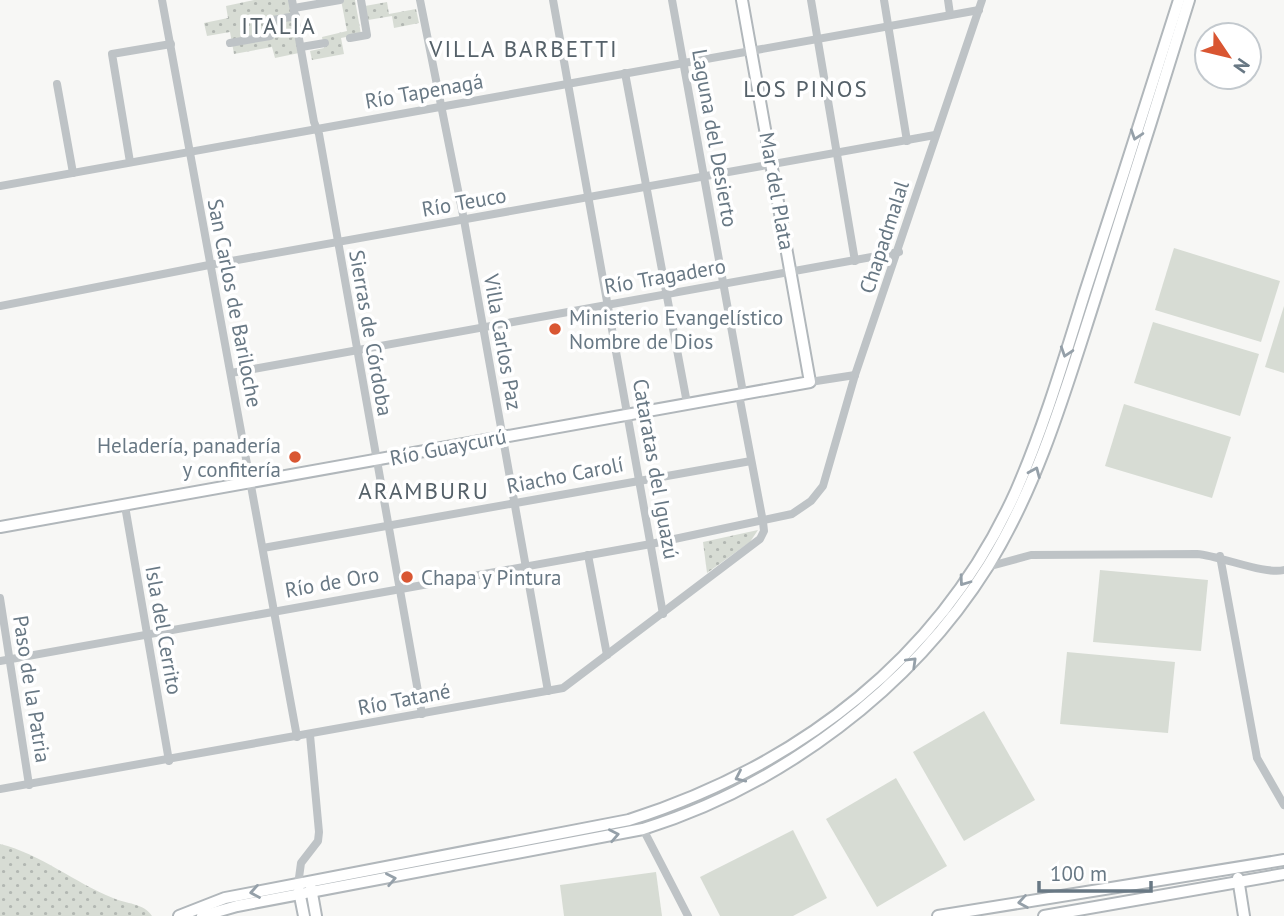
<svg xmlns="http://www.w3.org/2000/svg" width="1284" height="916" font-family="'PT Sans',sans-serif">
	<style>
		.grass { fill: #d7dcd4 }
		.park { fill: url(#park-dots) }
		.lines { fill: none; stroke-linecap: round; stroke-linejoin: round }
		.secondary-casing { stroke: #b1b7bb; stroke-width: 14 }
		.street { stroke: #bec3c6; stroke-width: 8 }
		.secondary { stroke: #fff; stroke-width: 10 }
		.oneway { stroke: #95a0a9 }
		.poi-dot { fill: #d95632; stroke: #fff; stroke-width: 2.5 }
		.labels { text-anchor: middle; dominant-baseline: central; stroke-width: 7; stroke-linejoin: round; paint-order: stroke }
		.street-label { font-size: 21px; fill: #687884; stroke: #fff }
		.poi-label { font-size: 21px; fill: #687884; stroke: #fff; text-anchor: start }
		.neighbourhood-label { font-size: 23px; letter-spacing: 2px; fill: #556169; stroke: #fff }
	</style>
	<defs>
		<pattern id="park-dots" width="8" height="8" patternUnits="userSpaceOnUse" patternTransform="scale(1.75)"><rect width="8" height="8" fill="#d7dcd4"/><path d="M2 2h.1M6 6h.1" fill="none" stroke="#b2b7b2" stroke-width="1.8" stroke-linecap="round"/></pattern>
	</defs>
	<rect width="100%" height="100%" fill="#f7f7f5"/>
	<g class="grass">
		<polygon points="1174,248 1280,281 1261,342 1155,310"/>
		<polygon points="1284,306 1284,373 1265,367"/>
		<polygon points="1153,322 1259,354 1240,416 1134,383"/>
		<polygon points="1124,404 1231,437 1212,498 1105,466"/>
		<polygon points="1100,570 1208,580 1201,651 1093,642"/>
		<polygon points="1067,652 1175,662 1168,733 1060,724"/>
		<polygon points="984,711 1035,800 964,841 913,752"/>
		<polygon points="896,778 947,866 877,907 826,819"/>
		<polygon points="793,830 827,898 793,916 720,916 700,877"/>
		<polygon points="656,872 662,916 564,916 560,885"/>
	</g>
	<g class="park">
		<polygon points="254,0 289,0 299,53 275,58 272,47 234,54 230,32 207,36 204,23 228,18 226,6"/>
		<polygon points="341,0 355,0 361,34 341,38 344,54 312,60 310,51 324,48 322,37 347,31"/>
		<polygon points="387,2 389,14 416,9 419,23 394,28 392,16 368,20 365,6"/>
		<polygon points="758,530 750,542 707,573 703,542"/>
		<path d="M0,844C41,854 75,883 113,898C126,904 144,903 152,916H0Z"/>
	</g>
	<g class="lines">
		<g class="secondary-casing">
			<g id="secondary">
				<polyline points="0,527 810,382 742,0"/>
				<polyline points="1238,878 1244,916"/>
				<polyline points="311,888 316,916"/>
				<polyline points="299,891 304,916"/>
				<path d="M179,916L225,898L629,820C800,765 941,658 1016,491C1044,427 1064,359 1085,292C1117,195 1148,97 1179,0"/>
				<path d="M202,916L237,906L643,829C781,786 911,689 988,566C1038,485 1065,392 1094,302C1126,201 1158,101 1189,0"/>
				<polyline points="938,916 1284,860"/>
				<polyline points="1044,916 1284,874"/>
			</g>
		</g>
		<g class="street">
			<polyline points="162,0 297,737"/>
			<polyline points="292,0 314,122 319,134 422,714"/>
			<polyline points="420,0 464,220 548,691"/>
			<polyline points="553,0 663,614"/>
			<polyline points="811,0 855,261"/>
			<polyline points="884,0 907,141"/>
			<polyline points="948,0 950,14"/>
			<polyline points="294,8 340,0"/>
			<polyline points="350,38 367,35 361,0"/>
			<polyline points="230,43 270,36 267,21 296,16"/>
			<polyline points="301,47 325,43"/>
			<polyline points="625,73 687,403"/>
			<polyline points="57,84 73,173"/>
			<polyline points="130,162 112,54 171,44"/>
			<polyline points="0,186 979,10"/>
			<polyline points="0,306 209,265 935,135"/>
			<polyline points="231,373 899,252"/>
			<polyline points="810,382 855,375"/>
			<polyline points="125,506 169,761"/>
			<polyline points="263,548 751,461"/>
			<polyline points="588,555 607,655"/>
			<polyline points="1220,556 1257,758 1284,805"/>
			<path d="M987,567L1031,555L1197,554C1221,556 1265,575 1284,570"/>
			<polyline points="0,598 29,785"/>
			<polyline points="0,661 651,544 792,514 811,501 823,486 855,375 982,0"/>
			<polyline points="0,789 563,688 760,539 764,531 763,522 740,400 742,387 672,0"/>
			<polyline points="643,829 688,916"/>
			<polyline points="298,885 301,863 318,841 319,832 310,735"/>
		</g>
		<use href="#secondary" class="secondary"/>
	</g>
	<defs><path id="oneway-chevron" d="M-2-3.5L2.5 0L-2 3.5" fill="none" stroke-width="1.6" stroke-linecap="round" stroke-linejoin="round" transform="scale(1.75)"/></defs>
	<g class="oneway">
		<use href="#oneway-chevron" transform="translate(1136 135) rotate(108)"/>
		<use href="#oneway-chevron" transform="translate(1066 352) rotate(108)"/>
		<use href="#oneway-chevron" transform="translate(1035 472) rotate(-67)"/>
		<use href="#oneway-chevron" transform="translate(964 581) rotate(126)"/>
		<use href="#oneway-chevron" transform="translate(912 662) rotate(-44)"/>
		<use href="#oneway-chevron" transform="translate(740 777) rotate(155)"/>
		<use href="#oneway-chevron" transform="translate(614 835) rotate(-11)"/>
		<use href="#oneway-chevron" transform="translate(391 879) rotate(-11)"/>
		<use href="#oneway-chevron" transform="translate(255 892) rotate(170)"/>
		<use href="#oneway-chevron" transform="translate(1023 902) rotate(171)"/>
	</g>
	<g class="poi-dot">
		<circle cx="555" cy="329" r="7"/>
		<circle cx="295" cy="457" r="7"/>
		<circle cx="407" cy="577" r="7"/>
	</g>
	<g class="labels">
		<g class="street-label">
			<text transform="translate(424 91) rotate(-10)">Río Tapenagá</text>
			<text transform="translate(715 138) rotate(80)">Laguna del Desierto</text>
			<text transform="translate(777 191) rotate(80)">Mar del Plata</text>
			<text transform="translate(464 202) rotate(-10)">Río Teuco</text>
			<text transform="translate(884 237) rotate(-72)">Chapadmalal</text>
			<text transform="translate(665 276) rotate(-10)">Río Tragadero</text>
			<text transform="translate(235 303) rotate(79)">San Carlos de Bariloche</text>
			<text transform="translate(371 333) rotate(80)">Sierras de Córdoba</text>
			<text transform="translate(503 342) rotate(80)">Villa Carlos Paz</text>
			<text transform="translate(448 447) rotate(-11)">Río Guaycurú</text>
			<text transform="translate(656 469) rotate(80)">Cataratas del Iguazú</text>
			<text transform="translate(565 475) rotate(-11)">Riacho Carolí</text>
			<text transform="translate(332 582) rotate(-10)">Río de Oro</text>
			<text transform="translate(164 630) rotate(80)">Isla del Cerrito</text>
			<text transform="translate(32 689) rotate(81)">Paso de la Patria</text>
			<text transform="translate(404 699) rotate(-11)">Río Tatané</text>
		</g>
		<g class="poi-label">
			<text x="569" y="317">Ministerio Evangelístico<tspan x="569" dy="24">Nombre de Dios</tspan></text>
			<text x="281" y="445" text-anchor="end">Heladería, panadería<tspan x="281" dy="24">y confitería</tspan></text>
			<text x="421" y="577">Chapa y Pintura</text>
		</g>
		<g class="neighbourhood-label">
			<text x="279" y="25">ITALIA</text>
			<text x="524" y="48">VILLA BARBETTI</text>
			<text x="806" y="88">LOS PINOS</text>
			<text x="424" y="490">ARAMBURU</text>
		</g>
	</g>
	<g transform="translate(1228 56) rotate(125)"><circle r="33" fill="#ffffff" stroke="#c3c9ce" stroke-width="2"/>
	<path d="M0-5L12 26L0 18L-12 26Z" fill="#d95632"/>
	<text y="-10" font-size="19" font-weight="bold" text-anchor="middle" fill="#687884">N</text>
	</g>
	<path d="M1039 881v10h112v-10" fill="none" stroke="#687884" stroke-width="3.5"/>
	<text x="1050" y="881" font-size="21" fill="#687884" stroke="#ffffff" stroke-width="5" paint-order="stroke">100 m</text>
</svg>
